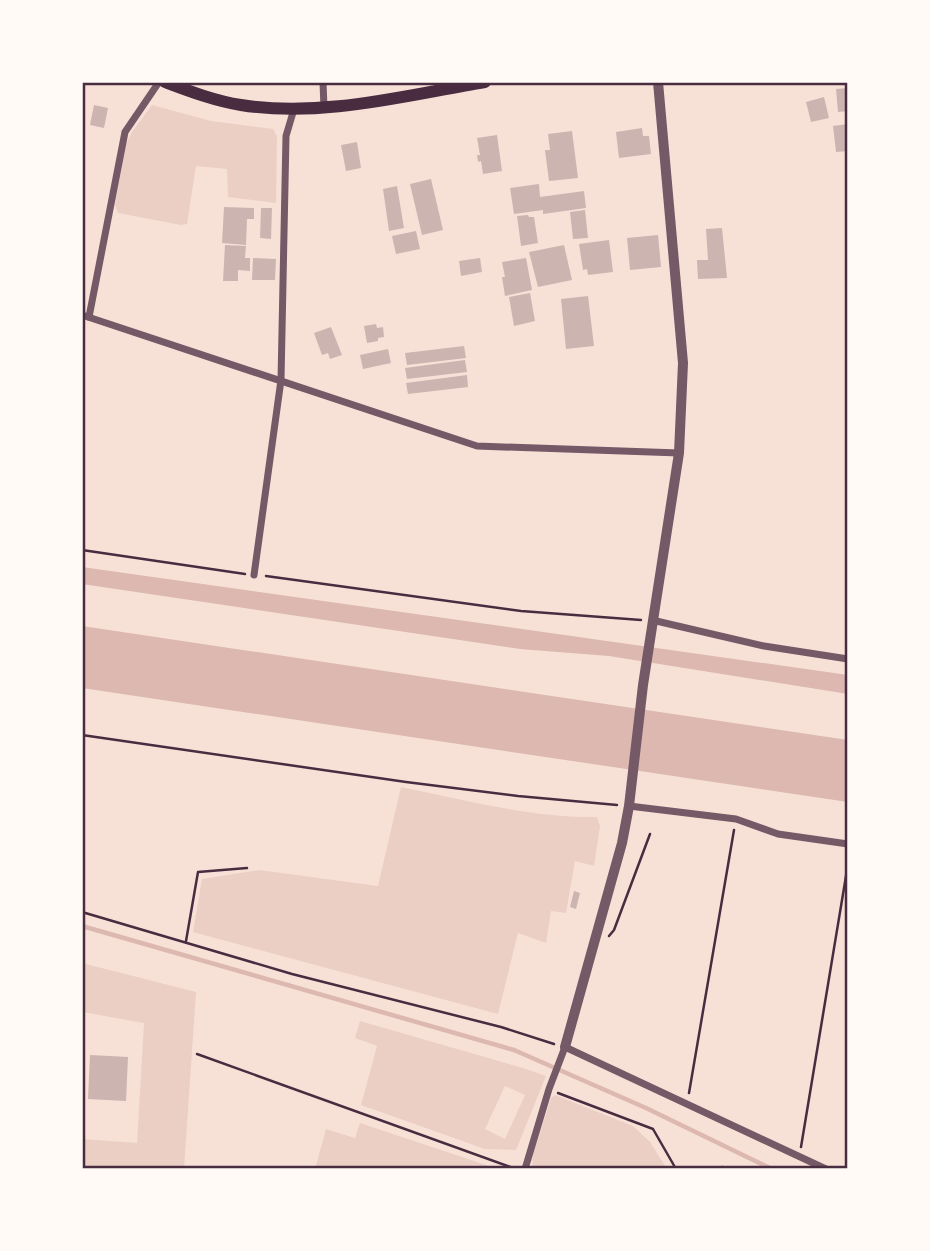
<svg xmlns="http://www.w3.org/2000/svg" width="930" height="1251" font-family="'Noto Serif',serif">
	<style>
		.green { fill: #ebcfc5; fill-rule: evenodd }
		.water { fill: #dcb8b0 }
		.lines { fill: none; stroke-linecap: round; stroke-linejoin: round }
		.stream { stroke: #dcb8b0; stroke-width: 4.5 }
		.building { fill: #ccb4b1 }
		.path { stroke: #4a2c40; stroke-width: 2.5 }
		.minor { stroke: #755966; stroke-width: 7 }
		.tertiary { stroke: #755966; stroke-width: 10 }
		.primary { stroke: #4a2c40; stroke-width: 12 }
		.neatline { fill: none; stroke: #4a2c40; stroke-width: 2.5 }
	</style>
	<rect width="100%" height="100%" fill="#f7e1d7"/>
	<g class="green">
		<polygon points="152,105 211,121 273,129 277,136 276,203 228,197 227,169 196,166 187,224 181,225 118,213 115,205 126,144 132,132"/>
		<path d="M401,787C465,800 531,818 597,817L600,826L594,866L575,861L566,913L551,911L546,943L518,933L498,1014L193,932L202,879L259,870L378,886Z"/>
		<polygon points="82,963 196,992 184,1169 82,1169 82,1139 137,1143 144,1023 82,1012"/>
		<path d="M360,1021L526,1069L546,1076L516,1150L485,1149L361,1105L377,1046L355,1038ZM505,1086L525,1095L505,1139L485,1129Z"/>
		<polygon points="555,1095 633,1126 650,1142 667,1169 532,1169 533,1155 551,1098"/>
		<polygon points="360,1123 498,1169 315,1169 326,1129 355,1138"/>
	</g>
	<g class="water">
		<polygon points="82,567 848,675 848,694 609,656 520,649 82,584"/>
		<polygon points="82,626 848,740 848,802 82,688"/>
	</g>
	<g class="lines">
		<polyline class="stream" points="82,926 514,1050 646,1108 772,1169"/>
	</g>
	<g class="building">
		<polygon points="848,88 848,111 838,112 836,89"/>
		<polygon points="824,97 829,118 811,122 806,102"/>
		<polygon points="94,105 108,108 104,128 90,125"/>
		<polygon points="848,124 848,151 836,152 833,126"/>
		<polygon points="642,128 643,136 649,136 651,154 619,158 616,132"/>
		<polygon points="572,131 578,178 549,181 545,150 550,150 548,134"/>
		<polygon points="497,135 502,171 483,174 481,161 478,162 477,155 480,155 477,138"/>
		<polygon points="357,142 361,168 346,171 341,145"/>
		<polygon points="431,179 443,230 422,235 410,184"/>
		<polygon points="539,184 540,197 584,191 586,208 543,214 543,210 514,214 510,188"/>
		<polygon points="397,186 404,228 389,231 383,189"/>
		<polygon points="224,207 254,208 254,219 247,219 246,245 222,243"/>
		<polygon points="261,208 272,208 271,239 260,238"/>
		<polygon points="585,210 588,238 573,239 570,212"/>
		<polygon points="528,215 529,217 534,217 538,243 521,246 517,216"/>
		<polygon points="722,228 727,278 698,279 697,260 708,260 706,229"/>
		<polygon points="416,231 420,249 396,254 392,236"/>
		<polygon points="658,235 661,267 630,270 627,238"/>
		<polygon points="609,240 613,272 588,275 587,269 583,270 579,244"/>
		<polygon points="225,245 246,246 245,258 250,258 250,271 238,270 238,281 223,281"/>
		<polygon points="564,245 572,280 538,287 529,252"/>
		<polygon points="253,258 276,259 275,280 252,280"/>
		<polygon points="480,258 482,272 461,276 459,261"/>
		<polygon points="526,258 532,290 505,296 502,277 505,277 502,262"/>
		<polygon points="530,293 535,321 514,326 509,297"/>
		<polygon points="588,296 594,346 566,349 561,299"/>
		<polygon points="376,324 377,328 383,327 384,337 378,338 378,341 367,343 364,326"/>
		<polygon points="331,327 342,355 330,359 328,353 322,355 314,333"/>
		<polygon points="464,346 466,358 407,365 405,353"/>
		<polygon points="388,349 391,363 363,369 360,355"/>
		<polygon points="465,360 467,372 407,379 405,368"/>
		<polygon points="467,375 468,387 408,394 406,383"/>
		<polygon points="574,891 580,893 576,909 570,907"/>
		<polygon points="90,1055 128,1057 126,1101 88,1099"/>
	</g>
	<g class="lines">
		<g class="path">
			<polyline points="82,550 245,574"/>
			<polyline points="266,576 521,611 641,620"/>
			<polyline points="82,735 406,782 518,796 617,805"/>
			<polyline points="82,912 292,974 501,1027 554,1044"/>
			<polyline points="609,936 614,930 650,834"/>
			<polyline points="186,941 198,872 247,868"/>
			<polyline points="197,1054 513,1168"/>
			<polyline points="558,1093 653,1129 676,1169"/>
			<polyline points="689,1093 734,830"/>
			<polyline points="801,1147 848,864"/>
			<polyline points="718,1169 722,1167 728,1169"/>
		</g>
		<g class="minor">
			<polyline points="323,82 324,108"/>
			<polyline points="82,315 477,446 679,453"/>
			<polyline points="89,317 125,132 159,82"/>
			<polyline points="254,575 281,380 286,136 294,109"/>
			<polyline points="652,620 764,646 848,659"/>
			<polyline points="629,806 736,819 778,834 848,844"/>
			<polyline points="525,1169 549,1089 565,1047 826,1169"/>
		</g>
		<polyline class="tertiary" points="565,1047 622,843 629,806 643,685 679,453 683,363 658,82"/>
		<path class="primary" d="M165,82C189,91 215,101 241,105C322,118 406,95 485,82"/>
	</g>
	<rect width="930" height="1251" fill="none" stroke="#fffaf5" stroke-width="168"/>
	<rect x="84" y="84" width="762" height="1083" class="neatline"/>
</svg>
